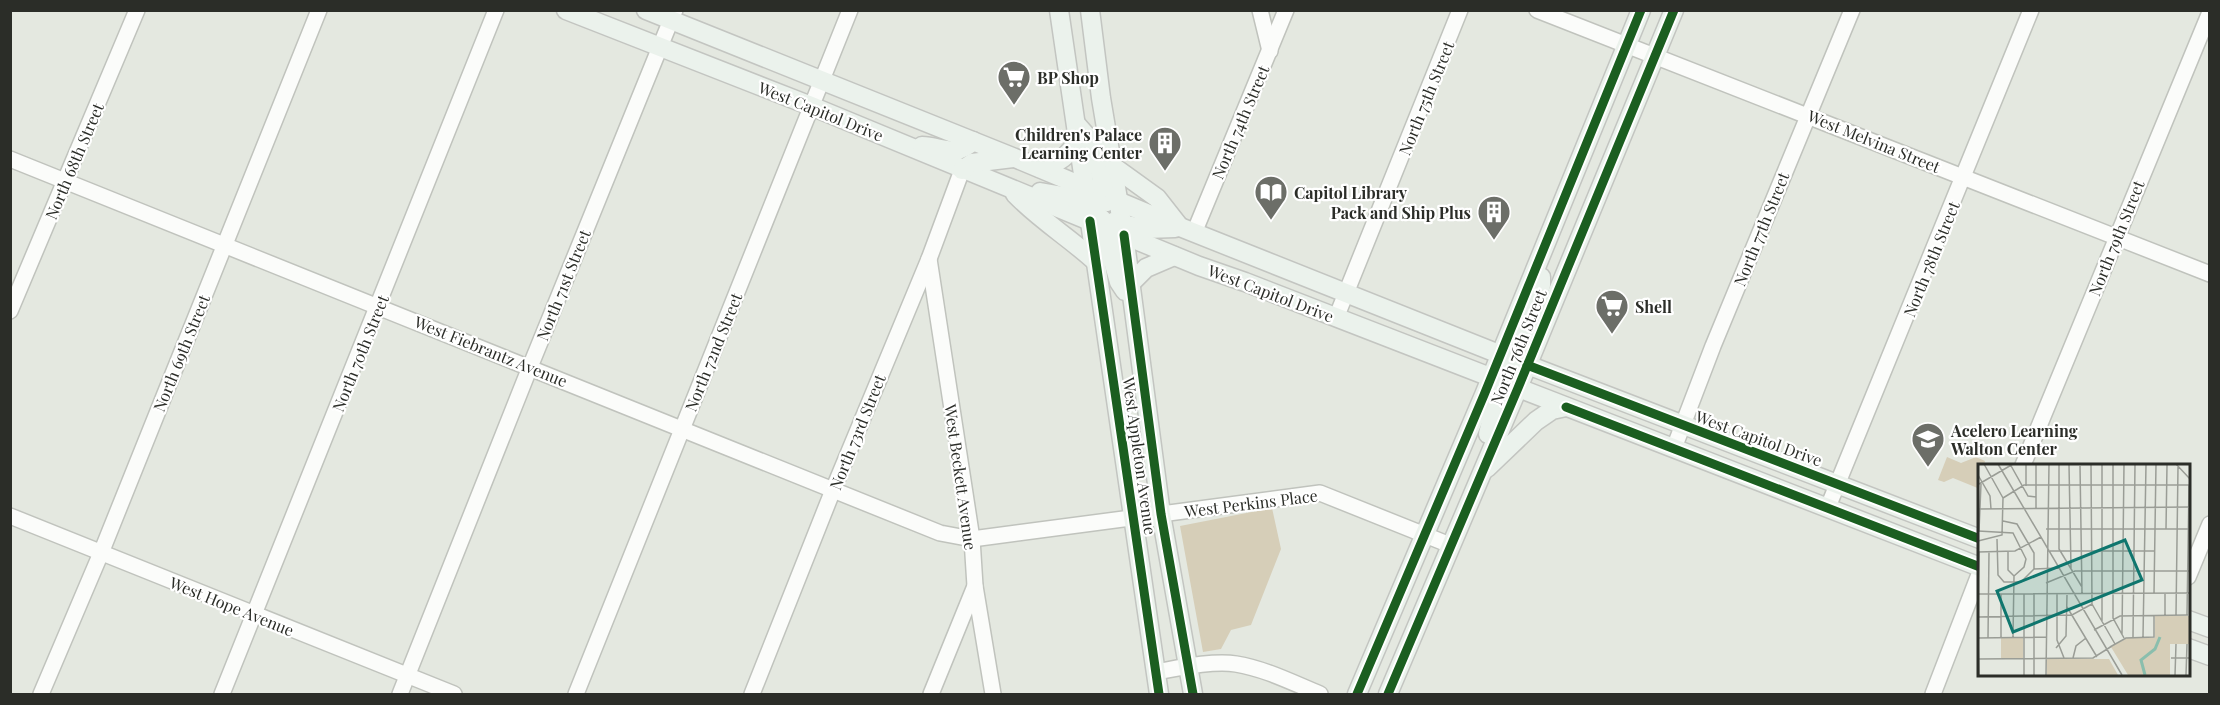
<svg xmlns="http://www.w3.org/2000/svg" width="2220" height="705" font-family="'Playfair Display',serif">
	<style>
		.green { fill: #d6ceb8 }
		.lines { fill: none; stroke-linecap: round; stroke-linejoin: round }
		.minor-casing { stroke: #c0c3bd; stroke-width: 18 }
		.major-casing { stroke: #c3c5c1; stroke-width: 21 }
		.minor { stroke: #fbfcfa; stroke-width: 15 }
		.major { stroke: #ebf2ec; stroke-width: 18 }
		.cycleway-casing { stroke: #fff; stroke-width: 13 }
		.cycleway { stroke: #1b5e20; stroke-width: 9 }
		.labels { text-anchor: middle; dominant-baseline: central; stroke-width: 4.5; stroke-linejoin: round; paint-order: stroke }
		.poi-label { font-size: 16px; font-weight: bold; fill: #2b2d28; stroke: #fff; text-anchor: start }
		.street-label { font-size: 16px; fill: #2b2d28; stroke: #fff }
		.inset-river { fill: none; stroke: #8abead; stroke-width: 3 }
		.inset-road { fill: none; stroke: #9a9d96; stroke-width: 1.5 }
		.view { fill: #0f766e; fill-opacity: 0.15; stroke: #0f766e; stroke-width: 3 }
		.inset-edge { fill: none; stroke: #2b2d28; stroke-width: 3 }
	</style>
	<rect width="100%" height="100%" fill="#e4e8e0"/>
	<g class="green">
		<polygon points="1947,457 1961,463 1976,457 1985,461 1984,465 1980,465 1980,489 1953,478 1944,482 1938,480"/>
		<polygon points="1272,508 1281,549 1251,625 1231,630 1221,649 1203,652 1180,526"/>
	</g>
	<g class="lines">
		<g class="minor-casing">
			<g id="minor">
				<polyline points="1260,10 1270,51"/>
				<polyline points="1537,10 2210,274"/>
				<polyline points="10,159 940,533 972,539 1320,493 1450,545"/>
				<polyline points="1194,233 1286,10"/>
				<polyline points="929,259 972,539 975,586 993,694"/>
				<polyline points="10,311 137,10"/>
				<polyline points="1336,318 1460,10"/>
				<polyline points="1674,448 1713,346 1852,10"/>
				<polyline points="2023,465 2210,12"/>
				<polyline points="1828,507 2031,10"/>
				<polyline points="10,516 454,694"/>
				<polyline points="2188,577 2210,524"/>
				<path d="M1156,672C1178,668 1214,660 1236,664C1266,669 1293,683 1320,694"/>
				<polyline points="41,694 101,553 319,10"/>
				<polyline points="222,694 496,10"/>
				<polyline points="400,694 530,367 675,10"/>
				<polyline points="576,694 850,10"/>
				<polyline points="752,694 833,490 929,259 962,170"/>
				<polyline points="931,694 975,586"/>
				<polyline points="1933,694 1980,572"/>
			</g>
		</g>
		<g class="major-casing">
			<g id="major">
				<polyline points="566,10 811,106 1199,266 1245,282 1980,567"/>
				<polyline points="646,10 1015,158 1180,227 1499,354 1980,539"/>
				<polyline points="1059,10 1159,694"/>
				<polyline points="1090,10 1101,98 1124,235 1161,514 1193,694"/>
				<polyline points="1077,125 1093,143 1107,202"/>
				<path d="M922,146C943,147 956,158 973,141"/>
				<polyline points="1114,167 1157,198 1179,226"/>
				<path d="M1040,168C1060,163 1068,156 1079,139"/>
				<polyline points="962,170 972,163 1013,158"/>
				<polyline points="1040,192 1098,202"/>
				<path d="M1015,194C1040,220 1070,238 1096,262"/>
				<polyline points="1101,218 1119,282 1125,291"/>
				<polyline points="1113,222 1146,229 1175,228"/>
				<polyline points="1130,284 1146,268 1174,256"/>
				<polyline points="1516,370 1515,360 1541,285 1541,277"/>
				<polyline points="1488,434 1501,382 1500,371"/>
				<polyline points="1487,468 1536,421 1552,410 1566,407"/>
				<polyline points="2188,620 2210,628"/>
				<polyline points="2188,648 2210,656"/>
				<polyline points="1357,694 1484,395 1641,10"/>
				<polyline points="1388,694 1518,388 1674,10"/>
			</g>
		</g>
		<use href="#minor" class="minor"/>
		<use href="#major" class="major"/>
		<g class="cycleway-casing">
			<g id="cycleway">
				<polyline points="1090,221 1159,694"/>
				<polyline points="1124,235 1161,514 1193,694"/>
				<polyline points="1527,365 1980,539"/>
				<polyline points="1566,407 1980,567"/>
				<polyline points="1357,694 1484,395 1641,10"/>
				<polyline points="1388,694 1518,388 1674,10"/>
			</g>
		</g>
		<use href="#cycleway" class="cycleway"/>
	</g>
	<defs>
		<g id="supermarket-pin" transform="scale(1.725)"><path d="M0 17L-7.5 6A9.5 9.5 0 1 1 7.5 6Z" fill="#6c6e68" stroke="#fff"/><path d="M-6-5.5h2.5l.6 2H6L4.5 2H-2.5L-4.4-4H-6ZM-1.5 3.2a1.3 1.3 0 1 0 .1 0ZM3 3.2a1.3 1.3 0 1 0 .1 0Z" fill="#fff"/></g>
		<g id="building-pin" transform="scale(1.725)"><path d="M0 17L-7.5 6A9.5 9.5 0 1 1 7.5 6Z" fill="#6c6e68" stroke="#fff"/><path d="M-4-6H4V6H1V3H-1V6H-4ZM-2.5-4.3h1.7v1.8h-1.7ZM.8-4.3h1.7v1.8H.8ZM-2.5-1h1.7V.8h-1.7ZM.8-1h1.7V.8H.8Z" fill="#fff"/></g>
		<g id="library-pin" transform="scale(1.725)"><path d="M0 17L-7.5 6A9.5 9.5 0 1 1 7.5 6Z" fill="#6c6e68" stroke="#fff"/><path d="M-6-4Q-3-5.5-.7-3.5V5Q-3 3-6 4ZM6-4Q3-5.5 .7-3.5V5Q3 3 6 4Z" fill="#fff"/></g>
		<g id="school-pin" transform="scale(1.725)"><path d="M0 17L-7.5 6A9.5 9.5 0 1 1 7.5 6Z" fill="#6c6e68" stroke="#fff"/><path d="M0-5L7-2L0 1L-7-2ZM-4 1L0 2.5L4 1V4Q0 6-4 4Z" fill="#fff"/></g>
	</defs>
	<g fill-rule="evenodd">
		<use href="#supermarket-pin" x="1014" y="77"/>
		<use href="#building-pin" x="1165" y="143"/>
		<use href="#library-pin" x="1271" y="192"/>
		<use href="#building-pin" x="1494" y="212"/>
		<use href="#supermarket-pin" x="1612" y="306"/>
		<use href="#school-pin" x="1928" y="439"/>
	</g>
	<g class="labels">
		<g class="poi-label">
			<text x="1037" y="77">BP Shop</text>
			<text x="1142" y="134" text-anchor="end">Children's Palace<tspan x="1142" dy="18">Learning Center</tspan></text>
			<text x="1294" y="192">Capitol Library</text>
			<text x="1471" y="212" text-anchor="end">Pack and Ship Plus</text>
			<text x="1635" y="306">Shell</text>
			<text x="1951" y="430">Acelero Learning<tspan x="1951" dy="18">Walton Center</tspan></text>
		</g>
		<g class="street-label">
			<text transform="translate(1426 98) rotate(-68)">North 75th Street</text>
			<text transform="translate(821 111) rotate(22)">West Capitol Drive</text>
			<text transform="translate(1240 122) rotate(-67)">North 74th Street</text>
			<text transform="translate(1874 141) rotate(22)">West Melvina Street</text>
			<text transform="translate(74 161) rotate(-67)">North 68th Street</text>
			<text transform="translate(1761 229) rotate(-68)">North 77th Street</text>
			<text transform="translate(2116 238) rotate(-68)">North 79th Street</text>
			<text transform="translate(1931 259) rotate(-68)">North 78th Street</text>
			<text transform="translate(563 285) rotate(-68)">North 71st Street</text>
			<text transform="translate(1271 293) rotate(21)">West Capitol Drive</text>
			<text transform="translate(1518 347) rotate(-68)">North 76th Street</text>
			<text transform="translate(491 351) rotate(22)">West Fiebrantz Avenue</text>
			<text transform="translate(713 352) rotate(-68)">North 72nd Street</text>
			<text transform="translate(181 353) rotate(-68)">North 69th Street</text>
			<text transform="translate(360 353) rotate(-68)">North 70th Street</text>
			<text transform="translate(857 432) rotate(-68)">North 73rd Street</text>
			<text transform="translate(1759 438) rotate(20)">West Capitol Drive</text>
			<text transform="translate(1140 456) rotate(82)">West Appleton Avenue</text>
			<text transform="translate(961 477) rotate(82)">West Beckett Avenue</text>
			<text transform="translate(1251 503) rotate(-7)">West Perkins Place</text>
			<text transform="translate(232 606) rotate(22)">West Hope Avenue</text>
		</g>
	</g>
	<g transform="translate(1978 464)">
		<rect width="212" height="212" fill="#e4e8e0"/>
		<path d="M177,152H211V180H192V211H150L133,183L149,174H177ZM23,174H45V194H23ZM69,195H131L140,211H69Z" fill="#d6ceb8"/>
		<path class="inset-river" d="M167,211L163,196L177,185L182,173"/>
		<path class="inset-road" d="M6,0L25,34M20,0L144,211M32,0L50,32L58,33M75,0H190M81,0V85L104,123M113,0L114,140M124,0V158M135,0V154L146,174M198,0L212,15M91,1L93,104M102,2L104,129M0,11L12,32L13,45M1,20L35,0M48,22V0M25,34L46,21H211M58,44V0M0,45L212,43M25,57L39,60L56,89V105M68,65H212M188,65L189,1M0,67L35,69L48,95L46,103L36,112M1,67L3,20M19,75L20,111L26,118H43L56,105L81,104M0,77L24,71L25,34M72,87H177M0,88L37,87L63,73M30,88V106L36,112M68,119L97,107H212M0,123L1,88M79,129V176L86,194M0,130L212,129M23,130V173M176,130L178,0M114,140L137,180M89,143L119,193M187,151V129M198,151L200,3M209,151L211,21M0,153L94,151L114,140M116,166L142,152L210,151M144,170L146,0M0,173L1,211M35,173L36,112M155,173L157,0M165,173L168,0M0,174L68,173M10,174L11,88M132,183L148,174L176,173V151M78,184L88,172L89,131M95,194L98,182L108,174M193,194H212M0,195L115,194L134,182M46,211V130M56,211V129M68,211L71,0M197,211L198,180M208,211L209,180"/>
		<path class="view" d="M147,76L164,116L35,168L19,127Z"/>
		<rect width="212" height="212" class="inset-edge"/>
	</g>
	<rect width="2220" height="705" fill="none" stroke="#2b2d28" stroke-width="24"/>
</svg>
